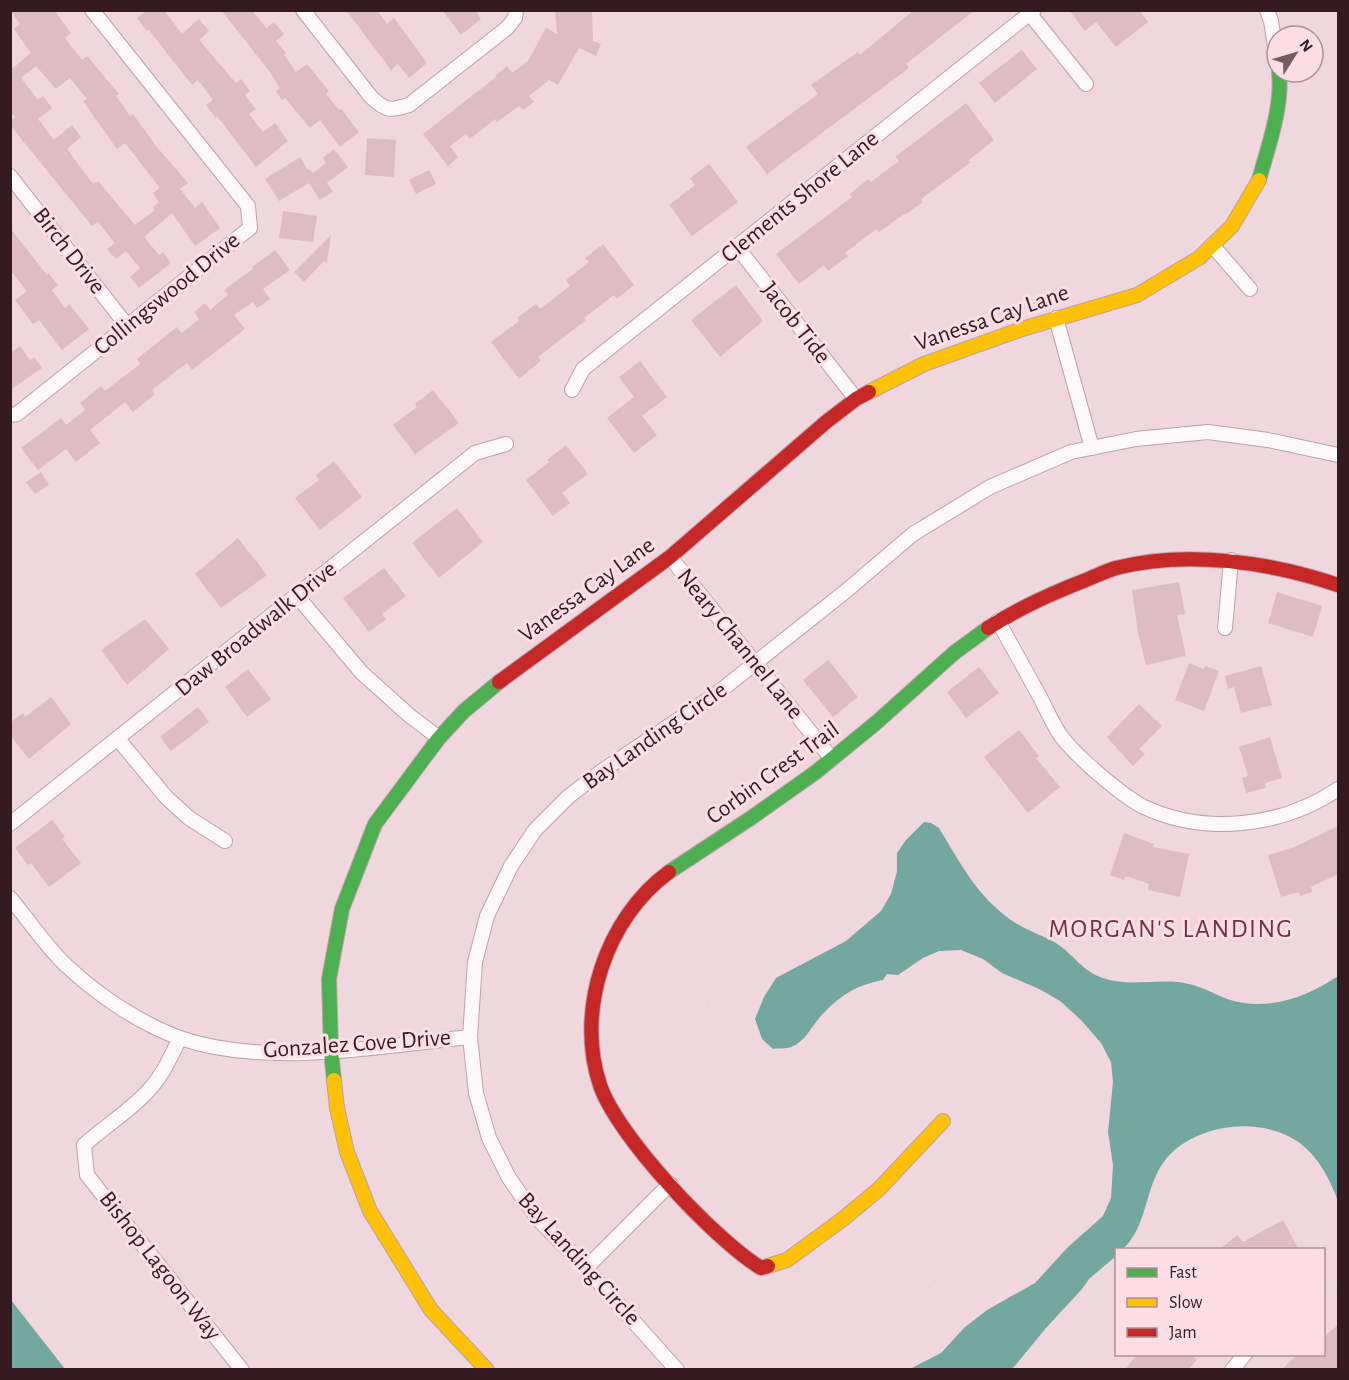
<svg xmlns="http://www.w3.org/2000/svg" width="1349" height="1380" font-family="'Alegreya Sans',sans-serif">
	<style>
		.water { fill: #74a7a0 }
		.building { fill: #ddbcc5; fill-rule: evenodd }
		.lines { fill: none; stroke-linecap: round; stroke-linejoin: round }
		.street-casing { stroke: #bba2a9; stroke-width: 16 }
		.fast-casing { stroke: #bba2a9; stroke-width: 16 }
		.slow-casing { stroke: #bba2a9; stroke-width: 16 }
		.jam-casing { stroke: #bba2a9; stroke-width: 16 }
		.path { stroke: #e2dadc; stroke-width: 2; stroke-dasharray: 4.5 4.5; stroke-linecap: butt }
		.street { stroke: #fdf9fa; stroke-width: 14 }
		.fast { stroke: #4caf50; stroke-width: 14 }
		.slow { stroke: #ffc107; stroke-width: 14 }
		.jam { stroke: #c62828; stroke-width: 14 }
		.labels { text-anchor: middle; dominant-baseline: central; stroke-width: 6; stroke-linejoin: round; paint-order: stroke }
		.street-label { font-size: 24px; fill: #361a22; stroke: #fedee5 }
		.neighbourhood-label { font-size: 26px; letter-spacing: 1.5px; fill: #713246; stroke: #fedee5 }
	</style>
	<rect width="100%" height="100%" fill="#f0d6dd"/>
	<g class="water">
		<path d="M924,822L931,823L939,828C961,864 976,895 1011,920C1025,930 1042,935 1056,943C1073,954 1083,972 1103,978C1131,988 1162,977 1189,984C1203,987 1214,994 1227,999C1266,1012 1306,998 1338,976V1201C1330,1180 1320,1159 1301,1144C1264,1115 1196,1123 1166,1159C1144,1186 1149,1224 1123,1249L1116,1250V1256L1089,1279L1082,1289L1046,1328L1014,1367L1009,1370L910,1369L941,1353L964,1328L987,1310L1035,1283L1068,1247L1103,1216L1111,1198L1113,1165L1108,1132L1113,1082L1111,1062L1101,1043L1081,1020L1060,1001L1039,989L1002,973L983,959L961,950L939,951L923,958L898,975L887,974L883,980C856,985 839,996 820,1017C811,1027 805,1042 791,1047C786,1049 778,1048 773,1049L762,1039L755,1019L764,997L776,978L846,941L881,911L891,894L897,871V853L906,840Z"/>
		<polygon points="10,1300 11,1300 65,1369 11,1369"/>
	</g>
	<g class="building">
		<path d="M10,10H54L71,33L65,38L82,60L87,56L119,94L116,96L130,116L133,114L156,146L188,183L180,189L195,208L202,202L220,228L195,246L172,213L144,237L159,255L163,252L171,263L139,288L130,277L140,268L126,251L116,259L107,249L115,243L98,222L92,226L10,125V121L15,117L10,111V65L13,68L31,53L14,29L20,24ZM36,66L56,89L70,78L87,99L83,101L117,149L125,143L160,188L153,193L159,202L153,207L155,210L135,225L98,181L93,184L67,149L81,137L72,125L54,140L38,119L52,108L43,96L38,100L21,78Z"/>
		<polygon points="147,10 164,10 182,34 199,19 209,31 199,40 236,83 241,79 250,91 245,95 256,109 249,114 263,132 275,123 288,141 256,167 217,116 216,118 206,105 213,100 198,80 192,85 148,29 147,31 137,18"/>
		<polygon points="221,10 252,10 266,28 274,22 284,34 276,41 286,53 284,55 296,72 307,64 329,91 326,94 339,110 341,109 359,132 340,147 320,120 310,128 285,98 282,100 276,91 280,88 270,72"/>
		<polygon points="346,10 377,10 387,24 394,18 427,63 409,78 398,64 391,70"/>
		<polygon points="442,10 475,10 481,19 461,35"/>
		<polygon points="555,10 592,10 593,41 601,44 596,56 579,48 558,85 549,80 529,96 534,102 523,110 519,106 497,122 495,119 470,139 466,134 450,146 458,157 448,166 423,134 496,77 495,76 507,66 512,73 528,61 546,28 557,34"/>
		<polygon points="914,10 975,10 906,64 909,68 767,174 746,147 818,94 811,85 858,52 860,55"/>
		<polygon points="1069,10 1139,10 1148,22 1116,47 1096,22 1085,31"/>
		<polygon points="1022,50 1037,69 995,103 979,83"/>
		<polygon points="966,103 994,140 969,160 971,162 921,199 923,202 905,215 904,214 879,232 876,229 845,253 848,256 828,271 824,265 799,284 776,254 852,197 850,194 868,179 871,182 899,161 895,157"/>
		<polygon points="367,138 396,140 394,177 365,175"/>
		<polygon points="334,149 348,167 327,183 333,192 320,200 309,183 279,201 265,179 300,157 308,170 309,169 313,173 326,163 323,158"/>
		<polygon points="709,164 738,202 692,236 669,205 695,185 690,178"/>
		<polygon points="429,170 436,184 416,194 409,180"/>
		<polygon points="283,211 317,216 313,242 279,238"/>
		<polygon points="10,228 47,275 49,274 58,285 52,290 65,308 69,304 89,329 62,350 39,320 33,324 15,300 27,291 10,270"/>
		<polygon points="331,235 327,262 324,261 304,282 294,272"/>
		<polygon points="603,244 634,285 617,299 614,295 584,318 586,320 538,357 541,361 519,379 491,342 519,321 517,318 536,304 540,309 570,286 566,280 589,262 585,258"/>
		<polygon points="275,250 290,270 263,289 270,299 257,308 253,302 234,315 245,329 192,370 187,363 175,372 152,390 155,394 133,412 125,402 90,430 100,443 76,462 66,449 38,470 21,448 61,418 66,425 85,410 80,403 101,386 105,391 140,364 137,359 177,327 182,333 199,319 194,312 205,303 210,310 228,295 224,290 253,269 252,267"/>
		<polygon points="736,285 763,321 720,357 691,320"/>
		<polygon points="20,346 30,360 34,357 42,368 10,390 10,353"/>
		<polygon points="640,361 667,397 642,416 657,435 634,453 607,418 634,397 619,377"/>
		<polygon points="433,390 459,423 415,454 393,425 417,407 415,404"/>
		<polygon points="566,445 588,474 562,493 570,503 553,516 526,480 549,462 547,460"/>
		<polygon points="334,461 362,497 320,530 295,498 319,480 316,475"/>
		<polygon points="41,472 49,485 35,494 26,482"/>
		<polygon points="457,508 483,542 439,578 412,543"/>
		<polygon points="238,538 267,575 221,608 195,574"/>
		<polygon points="384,568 406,596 382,614 386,619 369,632 343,598"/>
		<polygon points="1179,582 1185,614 1177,615 1186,656 1146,665 1138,633 1132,590"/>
		<polygon points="1277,592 1322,606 1313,637 1268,623"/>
		<polygon points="145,619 169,649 127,685 101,650"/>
		<polygon points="828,660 858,697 833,717 803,680"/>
		<polygon points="1189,663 1204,669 1205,666 1219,671 1204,711 1175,700"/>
		<polygon points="1261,666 1272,705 1241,713 1234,687 1228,689 1225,676"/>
		<polygon points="979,667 999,693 966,718 947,692"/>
		<polygon points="248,669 271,699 247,717 225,687"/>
		<polygon points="51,697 71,724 29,759 10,735 10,723 23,713 25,717"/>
		<polygon points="1139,704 1162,726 1139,749 1145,754 1133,766 1107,737"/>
		<polygon points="198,707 209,722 171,751 160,737"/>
		<polygon points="1019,730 1039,756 1036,758 1060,787 1028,813 984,757"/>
		<polygon points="1270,737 1282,778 1265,783 1266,788 1246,793 1242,778 1248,776 1239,747"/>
		<polygon points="52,820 65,837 62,839 81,863 49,887 31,863 28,865 15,848"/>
		<polygon points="1338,826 1338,874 1311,887 1312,892 1300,896 1299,892 1281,897 1268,855 1295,847"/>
		<polygon points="1124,833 1154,844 1153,847 1189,854 1180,897 1148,890 1149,884 1126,876 1124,880 1110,875"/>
		<polygon points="1283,1220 1299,1250 1219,1250 1237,1235 1243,1242"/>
		<polygon points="1338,1325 1338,1370 1281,1370 1298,1354 1323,1354 1323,1337"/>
		<polygon points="1137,1354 1191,1354 1197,1360 1188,1370 1125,1370"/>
	</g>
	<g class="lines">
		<g class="street-casing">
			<g id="street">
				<path d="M303,10L371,97C386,111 390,111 409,105L507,28L515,18L516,10"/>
				<polyline points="1267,10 1271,21 1277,59"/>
				<polyline points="1030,14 1086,84"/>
				<polyline points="10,176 128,327"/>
				<polyline points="1212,245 1250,289"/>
				<polyline points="737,247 856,399"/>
				<polyline points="1056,318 1092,448"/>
				<polyline points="572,390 583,369 1034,10"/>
				<polyline points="10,415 17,414 250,228 248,206 92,10"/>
				<polyline points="670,557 832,759"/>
				<polyline points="297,596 362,673 410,716 439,738"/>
				<path d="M998,621C1012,646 1026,672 1040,697C1046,709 1052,722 1059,733C1068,747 1082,759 1094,770C1108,782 1125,797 1142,806C1204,836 1282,827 1338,789"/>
				<polyline points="1225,628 1231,560"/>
				<polyline points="118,739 166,797 189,818 225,841"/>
				<polyline points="10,824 475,453 506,444"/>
				<path d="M10,898C28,919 49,951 69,968C99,996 141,1024 180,1038C267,1068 381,1046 470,1037"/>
				<path d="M180,1038C171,1056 163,1075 149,1090C130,1111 105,1126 84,1145L87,1175L242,1370"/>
				<polyline points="586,1268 670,1184"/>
				<polyline points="677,1370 586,1268 537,1218 509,1178 489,1138 476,1093 470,1037 475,962 487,916 511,866 535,830 568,797 599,773 715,695 846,591 913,534 990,487 1071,452 1136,439 1208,432 1268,440 1338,455"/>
				<polyline points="1232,1370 1245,1354"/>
			</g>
		</g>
		<g class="fast-casing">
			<g id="fast">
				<path d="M1259,180C1268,147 1283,106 1279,72"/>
				<polyline points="669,872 751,818 816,772 877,722 954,653 988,628"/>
				<polyline points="334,1080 331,1051 329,979 342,909 375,824 439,738 464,711 499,682"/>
			</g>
		</g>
		<g class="slow-casing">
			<g id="slow">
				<polyline points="869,392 924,364 1022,329 1137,295 1199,258 1232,226 1259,180"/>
				<polyline points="334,1080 337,1108 347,1152 370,1211 431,1310 487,1370"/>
				<polyline points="768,1266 787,1260 843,1219 879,1189 943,1121"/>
			</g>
		</g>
		<g class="jam-casing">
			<g id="jam">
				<path d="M988,628C1019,608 1052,593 1086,580C1096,576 1106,571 1116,568C1187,550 1270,562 1338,585"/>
				<polyline points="499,682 670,557 826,422 856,399 869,392"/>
				<path d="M669,872C606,918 575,1011 600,1085C617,1136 715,1240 761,1268L768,1266"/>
			</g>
		</g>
		<g class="path">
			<path d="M1175,1250C1182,1236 1188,1221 1197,1209C1220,1179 1278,1158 1304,1197C1314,1212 1315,1232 1318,1250"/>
			<polyline points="1324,1270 1338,1298"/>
			<polyline points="1324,1289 1330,1285"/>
			<path d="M857,1370C883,1353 891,1333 908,1309C932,1277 953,1269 988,1256C1064,1229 1098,1135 1057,1065C1039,1034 1005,1014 972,1005C925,993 874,1012 843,1048C834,1059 828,1074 816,1083C782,1111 729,1089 712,1052C697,1019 709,978 740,959C756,949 774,946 789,937C805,928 815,912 830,902C842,894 858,889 864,875C870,858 858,847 852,834C843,813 846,793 857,775C862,767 868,760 876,756C890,749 904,747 919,750C964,759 960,800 985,828C999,843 1018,853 1033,867C1061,892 1069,915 1107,929C1128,936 1147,933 1169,936C1184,938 1197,944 1212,948C1231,952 1254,951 1273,947C1297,941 1315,924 1338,919"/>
			<polyline points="1066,1370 1098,1328 1116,1312"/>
		</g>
		<use href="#street" class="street"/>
		<use href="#fast" class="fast"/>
		<use href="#slow" class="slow"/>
		<use href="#jam" class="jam"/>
	</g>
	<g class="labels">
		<g class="street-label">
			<text transform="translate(800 197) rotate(-39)">Clements Shore Lane</text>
			<text transform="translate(69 251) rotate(52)">Birch Drive</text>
			<text transform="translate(167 294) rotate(-39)">Collingswood Drive</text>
			<text transform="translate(992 318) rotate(-19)">Vanessa Cay Lane</text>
			<text transform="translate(796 323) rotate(52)">Jacob Tide</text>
			<text transform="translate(587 590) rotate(-36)">Vanessa Cay Lane</text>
			<text transform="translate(256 629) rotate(-39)">Daw Broadwalk Drive</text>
			<text transform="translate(740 644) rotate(51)">Neary Channel Lane</text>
			<text transform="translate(655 736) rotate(-35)">Bay Landing Circle</text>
			<text transform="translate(773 773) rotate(-36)">Corbin Crest Trail</text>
			<text transform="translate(357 1044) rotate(-4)">Gonzalez Cove Drive</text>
			<text transform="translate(579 1259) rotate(48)">Bay Landing Circle</text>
			<text transform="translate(160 1266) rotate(52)">Bishop Lagoon Way</text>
		</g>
		<g class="neighbourhood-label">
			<text x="1171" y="929">MORGAN'S LANDING</text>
		</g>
	</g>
	<rect width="1349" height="1380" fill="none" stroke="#361a22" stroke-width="24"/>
	<rect x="1115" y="1248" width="210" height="108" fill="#fedee5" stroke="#ae9097" stroke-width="1.5"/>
	<rect x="1127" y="1268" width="30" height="9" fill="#4caf50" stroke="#ae9097" stroke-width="1.5"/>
	<text x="1169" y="1278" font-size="18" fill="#361a22">Fast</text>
	<rect x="1127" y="1298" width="30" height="9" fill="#ffc107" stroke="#ae9097" stroke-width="1.5"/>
	<text x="1169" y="1308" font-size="18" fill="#361a22">Slow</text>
	<rect x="1127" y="1328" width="30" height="9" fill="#c62828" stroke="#ae9097" stroke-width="1.5"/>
	<text x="1169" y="1338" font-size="18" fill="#361a22">Jam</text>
	<g transform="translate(1295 54) rotate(53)"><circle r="28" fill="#fedee5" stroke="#ae9097" stroke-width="1.5"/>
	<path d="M0-4.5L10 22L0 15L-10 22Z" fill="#775c63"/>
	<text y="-9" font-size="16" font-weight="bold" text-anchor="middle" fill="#361a22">N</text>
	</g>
</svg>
